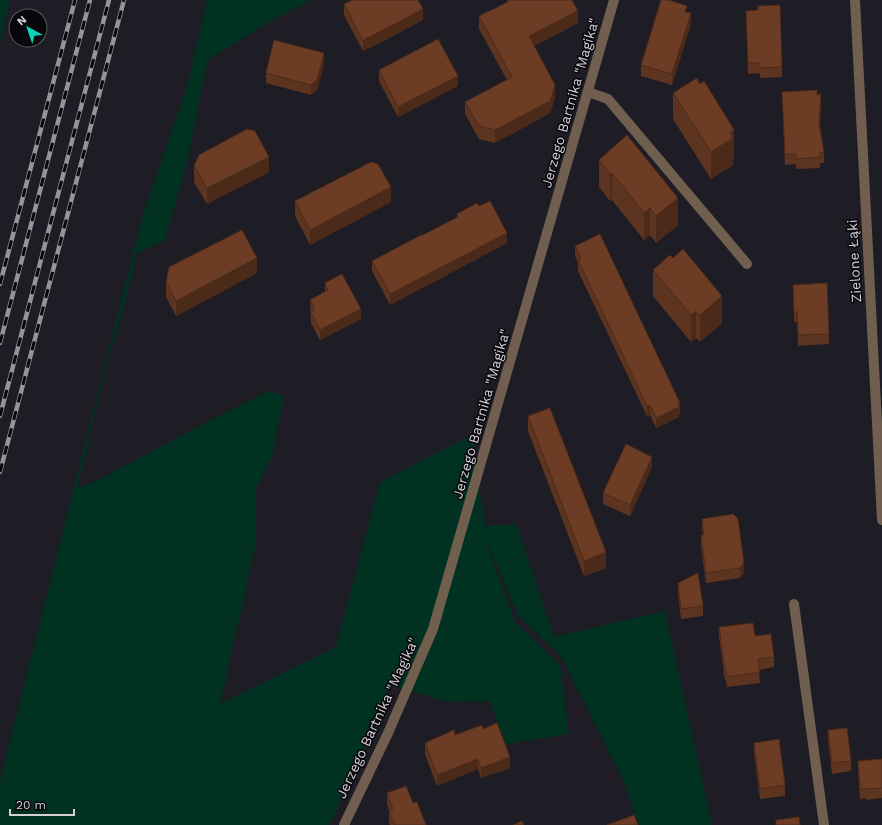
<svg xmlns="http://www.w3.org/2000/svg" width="882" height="825" font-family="'Work Sans',sans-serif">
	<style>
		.green { fill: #013221 }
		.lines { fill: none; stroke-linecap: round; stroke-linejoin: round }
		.minor { stroke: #705e4e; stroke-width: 10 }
		.rail-casing { stroke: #96949b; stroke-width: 4.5 }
		.rail { stroke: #08070b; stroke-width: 3; stroke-dasharray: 9; stroke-linecap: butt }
		.wall { fill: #5d341f }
		.shaded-wall { fill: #4c2a19 }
		.building { fill: #6c3c24; stroke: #4c2a19 }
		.labels { text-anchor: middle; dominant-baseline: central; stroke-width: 3; stroke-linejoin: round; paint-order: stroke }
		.street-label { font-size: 14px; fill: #d3d1d7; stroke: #08070b }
	</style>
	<rect width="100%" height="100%" fill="#1e1c25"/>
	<g class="green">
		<polygon points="0,0 10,0 0,44"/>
		<polygon points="207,0 312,0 271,21 208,60 185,170 165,240 136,254 127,296 108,360 77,489 100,479 205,423 269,391 284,396 272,457 256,488 256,543 220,704 336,647 380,482 472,435 485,526 516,524 554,637 665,611 712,825 639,825 624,782 561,656 519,617 488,544 488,548 515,622 560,665 569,734 506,744 490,701 449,702 389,685 347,788 329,825 0,825 0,781 142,218 187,87"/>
	</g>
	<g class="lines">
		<g class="minor">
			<polyline points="855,0 882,520"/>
			<polyline points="588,92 608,99 747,264"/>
			<polyline points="794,604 824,825"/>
			<polyline points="344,825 388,733 433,629 614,0"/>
		</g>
		<g class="rail-casing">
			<g id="rail">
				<polyline points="0,284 75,0"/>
				<polyline points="0,343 90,0"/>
				<polyline points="0,416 109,0"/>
				<polyline points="0,472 124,0"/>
			</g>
		</g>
		<use href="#rail" class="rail"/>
	</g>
	<g class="wall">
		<polygon points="507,1 578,23 534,46 555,98 550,113 495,143 479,139 465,114 465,102 507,80 479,29 479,16 507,2"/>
		<polygon points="344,4 423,20 368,49 368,48 363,51 344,15"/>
		<polygon points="746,11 782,67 782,77 760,78 760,73 748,74"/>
		<polygon points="691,24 672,85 641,76 641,65"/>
		<polygon points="324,63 317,90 311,95 266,83 266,73"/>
		<polygon points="379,70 458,86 398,117 379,81"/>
		<polygon points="782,92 817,95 821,105 820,126 824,152 824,163 820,163 820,168 796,169 796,164 785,165"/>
		<polygon points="673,93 734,157 733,158 733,165 711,179 673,119"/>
		<polygon points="599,160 678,225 656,243 650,235 644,240 612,200 610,201 599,187"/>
		<polygon points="194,166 269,172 207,204 194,182"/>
		<polygon points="295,201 391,202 310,245 295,216"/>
		<polygon points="479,206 507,243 390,305 372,271 372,261 457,218 457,214"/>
		<polygon points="575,246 680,413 679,414 679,417 656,428 650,415 647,416 578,271 578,263 575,256"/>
		<polygon points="653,270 722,323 700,342 696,338 691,342 653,296"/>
		<polygon points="257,273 176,316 166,297 166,282"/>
		<polygon points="325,283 361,319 320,340 311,323 310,300 325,292"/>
		<polygon points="793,285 829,334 829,344 798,346 797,322 794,322"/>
		<polygon points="528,416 606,568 584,576 528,431"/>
		<polygon points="652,467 630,516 603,504 603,493"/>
		<polygon points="702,519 744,573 740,578 706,583 701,546 701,535 703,535 702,529"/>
		<polygon points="678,583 703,606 703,616 681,619 678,594"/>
		<polygon points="719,627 755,636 774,657 774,667 759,670 760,683 727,687 726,680 725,681 719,637"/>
		<polygon points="483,729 510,768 481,778 478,769 437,786 425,754 425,743 455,735"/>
		<polygon points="828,730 851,761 851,771 832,774 828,740"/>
		<polygon points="754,743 785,785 785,796 760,799 754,753"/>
		<polygon points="882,759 882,798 866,800 866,798 860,799 858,772 858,761"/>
		<polygon points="387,793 413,803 426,825 390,825 389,822 389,811 387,804"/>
	</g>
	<g class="shaded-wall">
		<polygon points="423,9 423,20 368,49 368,38"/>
		<polygon points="578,11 578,23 529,49 529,36"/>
		<polygon points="691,13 691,24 672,85 672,74"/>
		<polygon points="368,37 368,48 363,51 363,41"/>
		<polygon points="324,53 324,63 317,90 311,95 311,85"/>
		<polygon points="458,76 458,86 398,117 398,107"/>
		<polygon points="555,85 555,98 550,113 495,143 495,130"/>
		<polygon points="734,130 734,157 733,158 733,165 711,179 711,152 730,133"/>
		<polygon points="269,157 269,172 207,204 207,188"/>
		<polygon points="612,173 612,200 610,201 610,174"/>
		<polygon points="391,187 391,202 310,245 310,230"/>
		<polygon points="678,198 678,225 656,243 656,216"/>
		<polygon points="650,208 650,235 644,240 644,213"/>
		<polygon points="507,233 507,243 390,305 390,294"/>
		<polygon points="257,258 257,273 176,316 176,301"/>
		<polygon points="722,296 722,323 700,342 700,315"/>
		<polygon points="361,309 361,319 320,340 320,330"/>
		<polygon points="696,311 696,338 691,342 691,315"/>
		<polygon points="680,403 680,413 679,414 679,417 656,428 656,418"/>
		<polygon points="650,405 650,415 647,416 647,406"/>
		<polygon points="652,457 652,467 630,516 630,505"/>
		<polygon points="606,552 606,568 584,576 584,561"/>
		<polygon points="744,563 744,573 740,578 740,568"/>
		<polygon points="510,757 510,768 481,778 481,768"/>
		<polygon points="478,759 478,769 437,786 437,775"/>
	</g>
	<g class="building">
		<polygon points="353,0 418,0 423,9 368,38 368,37 363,41 344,4"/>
		<polygon points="508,0 572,0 578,11 529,36 555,85 550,101 495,130 479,126 465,102 512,77 479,16 508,2 507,1"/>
		<polygon points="661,0 669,0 687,6 685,12 691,13 672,74 641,65"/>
		<polygon points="780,5 782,67 760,68 760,63 748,63 746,11 758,10 758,6"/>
		<polygon points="438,39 458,76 398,107 379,70"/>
		<polygon points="274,40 324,53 317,80 311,85 266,73"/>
		<polygon points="697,78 700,84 704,81 734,130 730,133 733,138 711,152 673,93"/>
		<polygon points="817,90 817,95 821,94 819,124 824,152 820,153 820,157 796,159 796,154 785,154 782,92"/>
		<polygon points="247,129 255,131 269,157 207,188 194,166 199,155"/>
		<polygon points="627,135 678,198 656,216 650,208 644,213 612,173 610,174 599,160"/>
		<polygon points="371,162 378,164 391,187 310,230 295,201"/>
		<polygon points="490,201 507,233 390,294 372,261 421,235 421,236 458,217 457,214 477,203 479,206"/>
		<polygon points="242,230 257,258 176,301 166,282 169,267"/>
		<polygon points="600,234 680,403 678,404 679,407 656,418 650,405 647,406 578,260 581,259 575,246"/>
		<polygon points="683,249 722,296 700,315 696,311 691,315 653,270 670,255 673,258"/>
		<polygon points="342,274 361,309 320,330 311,312 315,310 310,300 328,290 325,283"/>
		<polygon points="827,283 829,334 798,335 797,312 794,312 793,285"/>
		<polygon points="550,408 606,552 584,561 528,416"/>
		<polygon points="626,444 652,457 630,505 603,493"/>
		<polygon points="733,514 738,519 744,563 740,568 706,573 701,535 704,535 702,519"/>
		<polygon points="698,573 703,606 681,609 678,583"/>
		<polygon points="753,623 755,636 771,634 774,657 758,659 760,672 727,677 726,670 725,670 719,627"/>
		<polygon points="497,723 510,757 481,768 478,759 437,775 425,743 454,730 455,735 482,725 483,729"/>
		<polygon points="847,728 851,761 832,763 828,730"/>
		<polygon points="779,739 785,785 760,789 754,743"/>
		<polygon points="882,759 882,788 866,789 866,788 860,789 858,761"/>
		<polygon points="406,786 413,803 417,802 426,825 395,825 389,811 393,809 387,793"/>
		<polygon points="634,815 638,825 607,825"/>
		<polygon points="799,817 800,825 776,825 776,820"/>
		<polygon points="522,821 524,825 513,825"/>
	</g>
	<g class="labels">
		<g class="street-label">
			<text transform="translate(570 103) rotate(-74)">Jerzego Bartnika "Magika"</text>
			<text transform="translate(854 261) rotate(-93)">Zielone Łąki</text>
			<text transform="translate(481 414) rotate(-74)">Jerzego Bartnika "Magika"</text>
			<text transform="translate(377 718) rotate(-65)">Jerzego Bartnika "Magika"</text>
		</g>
	</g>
	<g transform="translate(28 28) rotate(320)"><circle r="19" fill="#08070b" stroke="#59585d"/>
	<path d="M0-3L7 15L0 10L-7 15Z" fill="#0cd5b5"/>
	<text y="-6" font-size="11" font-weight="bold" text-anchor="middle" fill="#d3d1d7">N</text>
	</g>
	<path d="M10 809v6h64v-6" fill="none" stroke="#d3d1d7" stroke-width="2"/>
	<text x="16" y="809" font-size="12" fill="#d3d1d7" stroke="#08070b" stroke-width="3" paint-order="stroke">20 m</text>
</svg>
